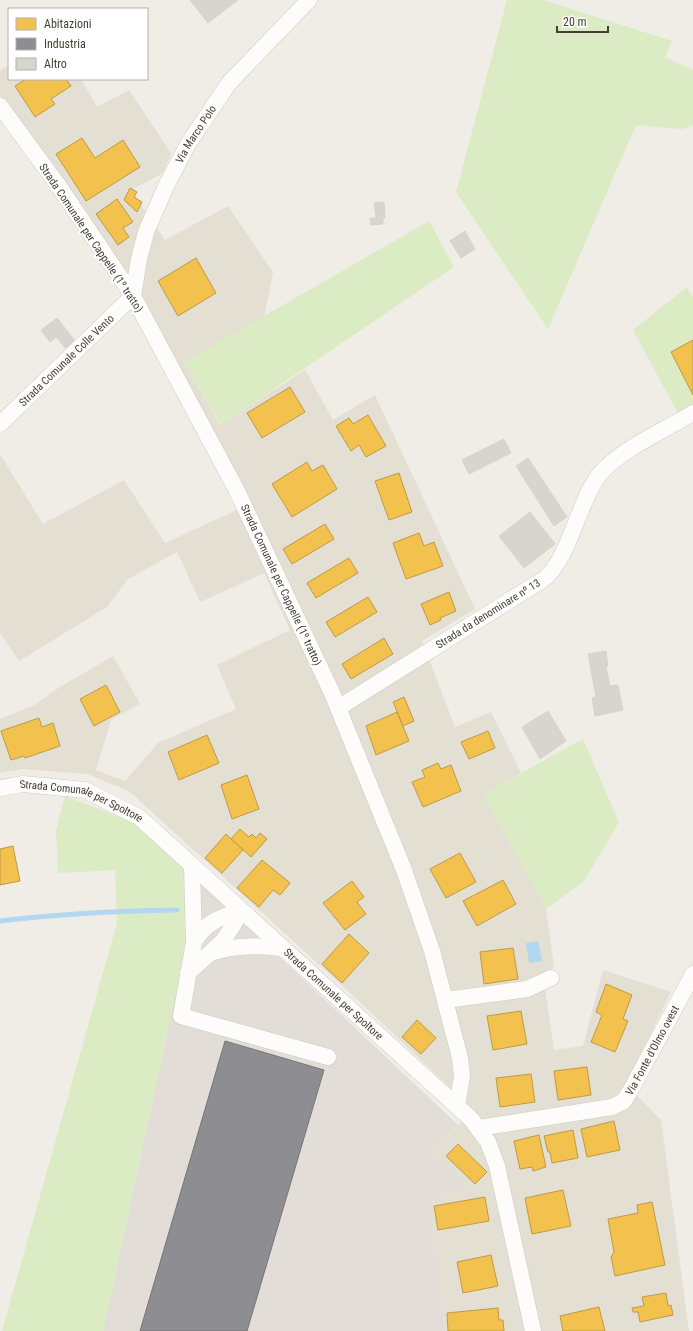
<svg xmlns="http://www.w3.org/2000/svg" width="693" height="1331" font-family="'Roboto Condensed',sans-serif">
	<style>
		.residential { fill: #e4dfd3 }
		.industrial { fill: #e2ded7 }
		.green { fill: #dbebc4 }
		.water { fill: #b3d7f0 }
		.homes { fill: #f2c14e; stroke: #be9a46 }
		.industry { fill: #8d8d92; stroke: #777576 }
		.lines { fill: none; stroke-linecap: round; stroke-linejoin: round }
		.stream { stroke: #b3d7f0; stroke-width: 5 }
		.building { fill: #d8d5cf; stroke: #d7d4cc }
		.minor-casing { stroke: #cdcac4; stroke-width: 17 }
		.minor { stroke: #fdfcfb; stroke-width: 16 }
		.labels { text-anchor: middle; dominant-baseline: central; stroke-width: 4; stroke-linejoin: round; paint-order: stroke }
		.street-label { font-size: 11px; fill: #453e33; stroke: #fff }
	</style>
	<rect width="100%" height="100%" fill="#efede6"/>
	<polygon class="residential" points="9,65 9,79 81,79 97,107 129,90 171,153 163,173 131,190 165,240 228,206 273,272 264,318 184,362 220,425 305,370 333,420 375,395 475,609 422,641 455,727 491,712 521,773 484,794 546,909 554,967 544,981 554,1050 583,1046 603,970 671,992 626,1084 661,1120 689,1331 445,1331 430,1199 473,1191 432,1151 474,1110 350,993 129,791 87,774 23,769 0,773 0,719 34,705 60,687 113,656 140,704 111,720 96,770 125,781 158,743 236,709 217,665 290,630 264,573 200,602 177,552 128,579 107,607 19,661 0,633 0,454 43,524 124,480 165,543 250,504 126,272 0,95 0,70"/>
	<polygon class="industrial" points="182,867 284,961 458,1125 432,1151 473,1191 430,1199 445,1331 103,1331 185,950 184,898"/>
	<g class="green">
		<polygon points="507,0 543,0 672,41 665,57 693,70 693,125 682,129 636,125 548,329 456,192"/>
		<polygon points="429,221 454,267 221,425 184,362"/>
		<polygon points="687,287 693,297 693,405 679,415 633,330"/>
		<polygon points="583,739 619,822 584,881 546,909 483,794"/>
		<polygon points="65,796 133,822 182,867 184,898 185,950 103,1331 2,1331 117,923 115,870 58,873 56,831"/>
	</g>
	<polygon class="water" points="538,941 542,961 529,963 526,943"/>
	<g class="homes">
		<polygon points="26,79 66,79 71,86 51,99 55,104 35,117 15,86"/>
		<polygon points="82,138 95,158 123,140 140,167 86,201 56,154"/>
		<polygon points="130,188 137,192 134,197 142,202 137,212 124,200"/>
		<polygon points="117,199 133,222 123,228 129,237 118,245 96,214"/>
		<polygon points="196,258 216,293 178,316 158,281"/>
		<polygon points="693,340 693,395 671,352"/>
		<polygon points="290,387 305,412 262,438 247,413"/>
		<polygon points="368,415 386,446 366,457 359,445 351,451 336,426 349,418 353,424"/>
		<polygon points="307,462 312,471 323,465 337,489 292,517 272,484"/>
		<polygon points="399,473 412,512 389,520 375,481"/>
		<polygon points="325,524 334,539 292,564 283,549"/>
		<polygon points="419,533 424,546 434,542 443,566 406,579 393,543"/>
		<polygon points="349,558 358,573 316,598 307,583"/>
		<polygon points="449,592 456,611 440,618 441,620 430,625 421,604"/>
		<polygon points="368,597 377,612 335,637 326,622"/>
		<polygon points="384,638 393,654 351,679 342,664"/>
		<polygon points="106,685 120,712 94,726 80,699"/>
		<polygon points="404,697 414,721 403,726 393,702"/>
		<polygon points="397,712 409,741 376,755 366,726"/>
		<polygon points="39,718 42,727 53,723 60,746 25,758 24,756 11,760 1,731"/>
		<polygon points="488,731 495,748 469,759 461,742"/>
		<polygon points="207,735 219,763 179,780 168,752"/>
		<polygon points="438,763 441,769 451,765 461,791 423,807 412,782 425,777 422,770"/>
		<polygon points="247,775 259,809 232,819 221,785"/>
		<polygon points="240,829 249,837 252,834 256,838 260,833 267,839 251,857 231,839"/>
		<polygon points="226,834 243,850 222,873 205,858"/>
		<polygon points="13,846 20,881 0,885 0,849"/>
		<polygon points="460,853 476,882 446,898 430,869"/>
		<polygon points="262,860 290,883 280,895 273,890 259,907 237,888"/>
		<polygon points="503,880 516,904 477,926 463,901"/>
		<polygon points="352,881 364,897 357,902 366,914 345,930 323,903"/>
		<polygon points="349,934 369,953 342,983 322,964"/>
		<polygon points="513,948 518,979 484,984 480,952"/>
		<polygon points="606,984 632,995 623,1019 628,1021 615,1052 591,1042 602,1015 596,1012"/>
		<polygon points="521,1011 527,1044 493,1050 487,1016"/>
		<polygon points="417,1020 436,1038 421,1054 402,1037"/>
		<polygon points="587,1067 591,1095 558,1100 554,1071"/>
		<polygon points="531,1074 535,1102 500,1107 496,1078"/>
		<polygon points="614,1121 620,1150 587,1157 581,1129"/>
		<polygon points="573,1130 578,1158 552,1163 550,1152 548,1152 544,1136"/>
		<polygon points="539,1135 546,1167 533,1171 532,1167 520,1169 514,1141"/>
		<polygon points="458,1144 487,1172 475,1184 446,1156"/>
		<polygon points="563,1190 571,1226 532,1234 525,1198"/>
		<polygon points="485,1197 489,1221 438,1230 434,1206"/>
		<polygon points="652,1202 665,1265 615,1276 611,1257 614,1252 608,1219 638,1213 637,1205"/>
		<polygon points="491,1255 498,1286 463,1293 457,1262"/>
		<polygon points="666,1293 668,1306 671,1305 673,1315 640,1322 638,1312 633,1312 632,1308 644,1306 642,1297"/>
		<polygon points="599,1307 605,1331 563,1331 560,1316"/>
		<polygon points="498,1308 499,1320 503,1320 504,1331 448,1331 447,1313"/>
	</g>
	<polygon class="industry" points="225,1041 324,1070 247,1331 140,1331"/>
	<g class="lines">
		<path class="stream" d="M0,921C59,914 117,911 177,910"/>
	</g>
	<g class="building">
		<polygon points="190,0 238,0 208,23"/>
		<polygon points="384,202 385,218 383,218 383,224 371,225 370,218 376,218 374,203"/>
		<polygon points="465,231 475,249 461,258 450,241"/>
		<polygon points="57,318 75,341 65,348 56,337 50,342 41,330"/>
		<polygon points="504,439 511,453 469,474 462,460"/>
		<polygon points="528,458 567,517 554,526 516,466"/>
		<polygon points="530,512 555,544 524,568 499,536"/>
		<polygon points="606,651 608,666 606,667 610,686 618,685 623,710 595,716 592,698 596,697 588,654"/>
		<polygon points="548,711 566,741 540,759 522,727"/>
	</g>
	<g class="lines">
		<g class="minor-casing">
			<g id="minor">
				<polyline points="0,106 58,185 133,296 237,491 332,693 404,870 432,951 460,1058 462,1076 457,1106"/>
				<path id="s1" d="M0,424L133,296L139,259L146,232L166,186L188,144L229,83L309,0"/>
				<path d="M338,708L544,579C570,557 577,505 599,475C616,452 668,428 693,413"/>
				<path id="s2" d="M0,788L23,784L85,790L139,817L471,1119L488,1142L497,1166L533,1331"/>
				<polyline points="192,866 194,942 181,1016 328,1057"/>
				<path d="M194,942C205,923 221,916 242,911"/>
				<path d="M211,953C234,945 258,945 282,948"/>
				<polyline points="188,973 223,941 242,911"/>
				<polyline points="446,1000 527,989 551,978"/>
				<path id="s3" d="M479,1128L612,1107L624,1101L633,1086L693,974"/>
			</g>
		</g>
		<use href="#minor" class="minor"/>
	</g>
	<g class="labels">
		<g class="street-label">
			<text stroke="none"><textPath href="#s1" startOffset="360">Via Marco Polo</textPath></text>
			<text transform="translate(91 238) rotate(56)">Strada Comunale per Cappelle (1º tratto)</text>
			<text stroke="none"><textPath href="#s1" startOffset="92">Strada Comunale Colle Vento</textPath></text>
			<text transform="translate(281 585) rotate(65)">Strada Comunale per Cappelle (1º tratto)</text>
			<text transform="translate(488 614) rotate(-32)">Strada da denominare nº 13</text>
			<text stroke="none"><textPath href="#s2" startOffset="85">Strada Comunale per Spoltore</textPath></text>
			<text stroke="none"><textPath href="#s2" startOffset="409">Strada Comunale per Spoltore</textPath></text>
			<text stroke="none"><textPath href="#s3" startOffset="206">Via Fonte d'Olmo ovest</textPath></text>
		</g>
	</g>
	<rect x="8" y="8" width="140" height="72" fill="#ffffff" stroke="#b5b2ad"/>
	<rect x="16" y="18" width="20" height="12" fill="#f2c14e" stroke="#b5b2ad"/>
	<text x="44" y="28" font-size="12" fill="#453e33">Abitazioni</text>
	<rect x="16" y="38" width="20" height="12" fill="#8d8d92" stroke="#b5b2ad"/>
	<text x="44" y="48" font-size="12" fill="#453e33">Industria</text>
	<rect x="16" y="58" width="20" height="12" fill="#d8d5cf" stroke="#b5b2ad"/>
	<text x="44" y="68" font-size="12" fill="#453e33">Altro</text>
	<path d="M557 26v6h51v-6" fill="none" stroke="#453e33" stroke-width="2"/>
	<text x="563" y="26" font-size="12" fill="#453e33" stroke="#ffffff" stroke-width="3" paint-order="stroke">20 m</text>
</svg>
